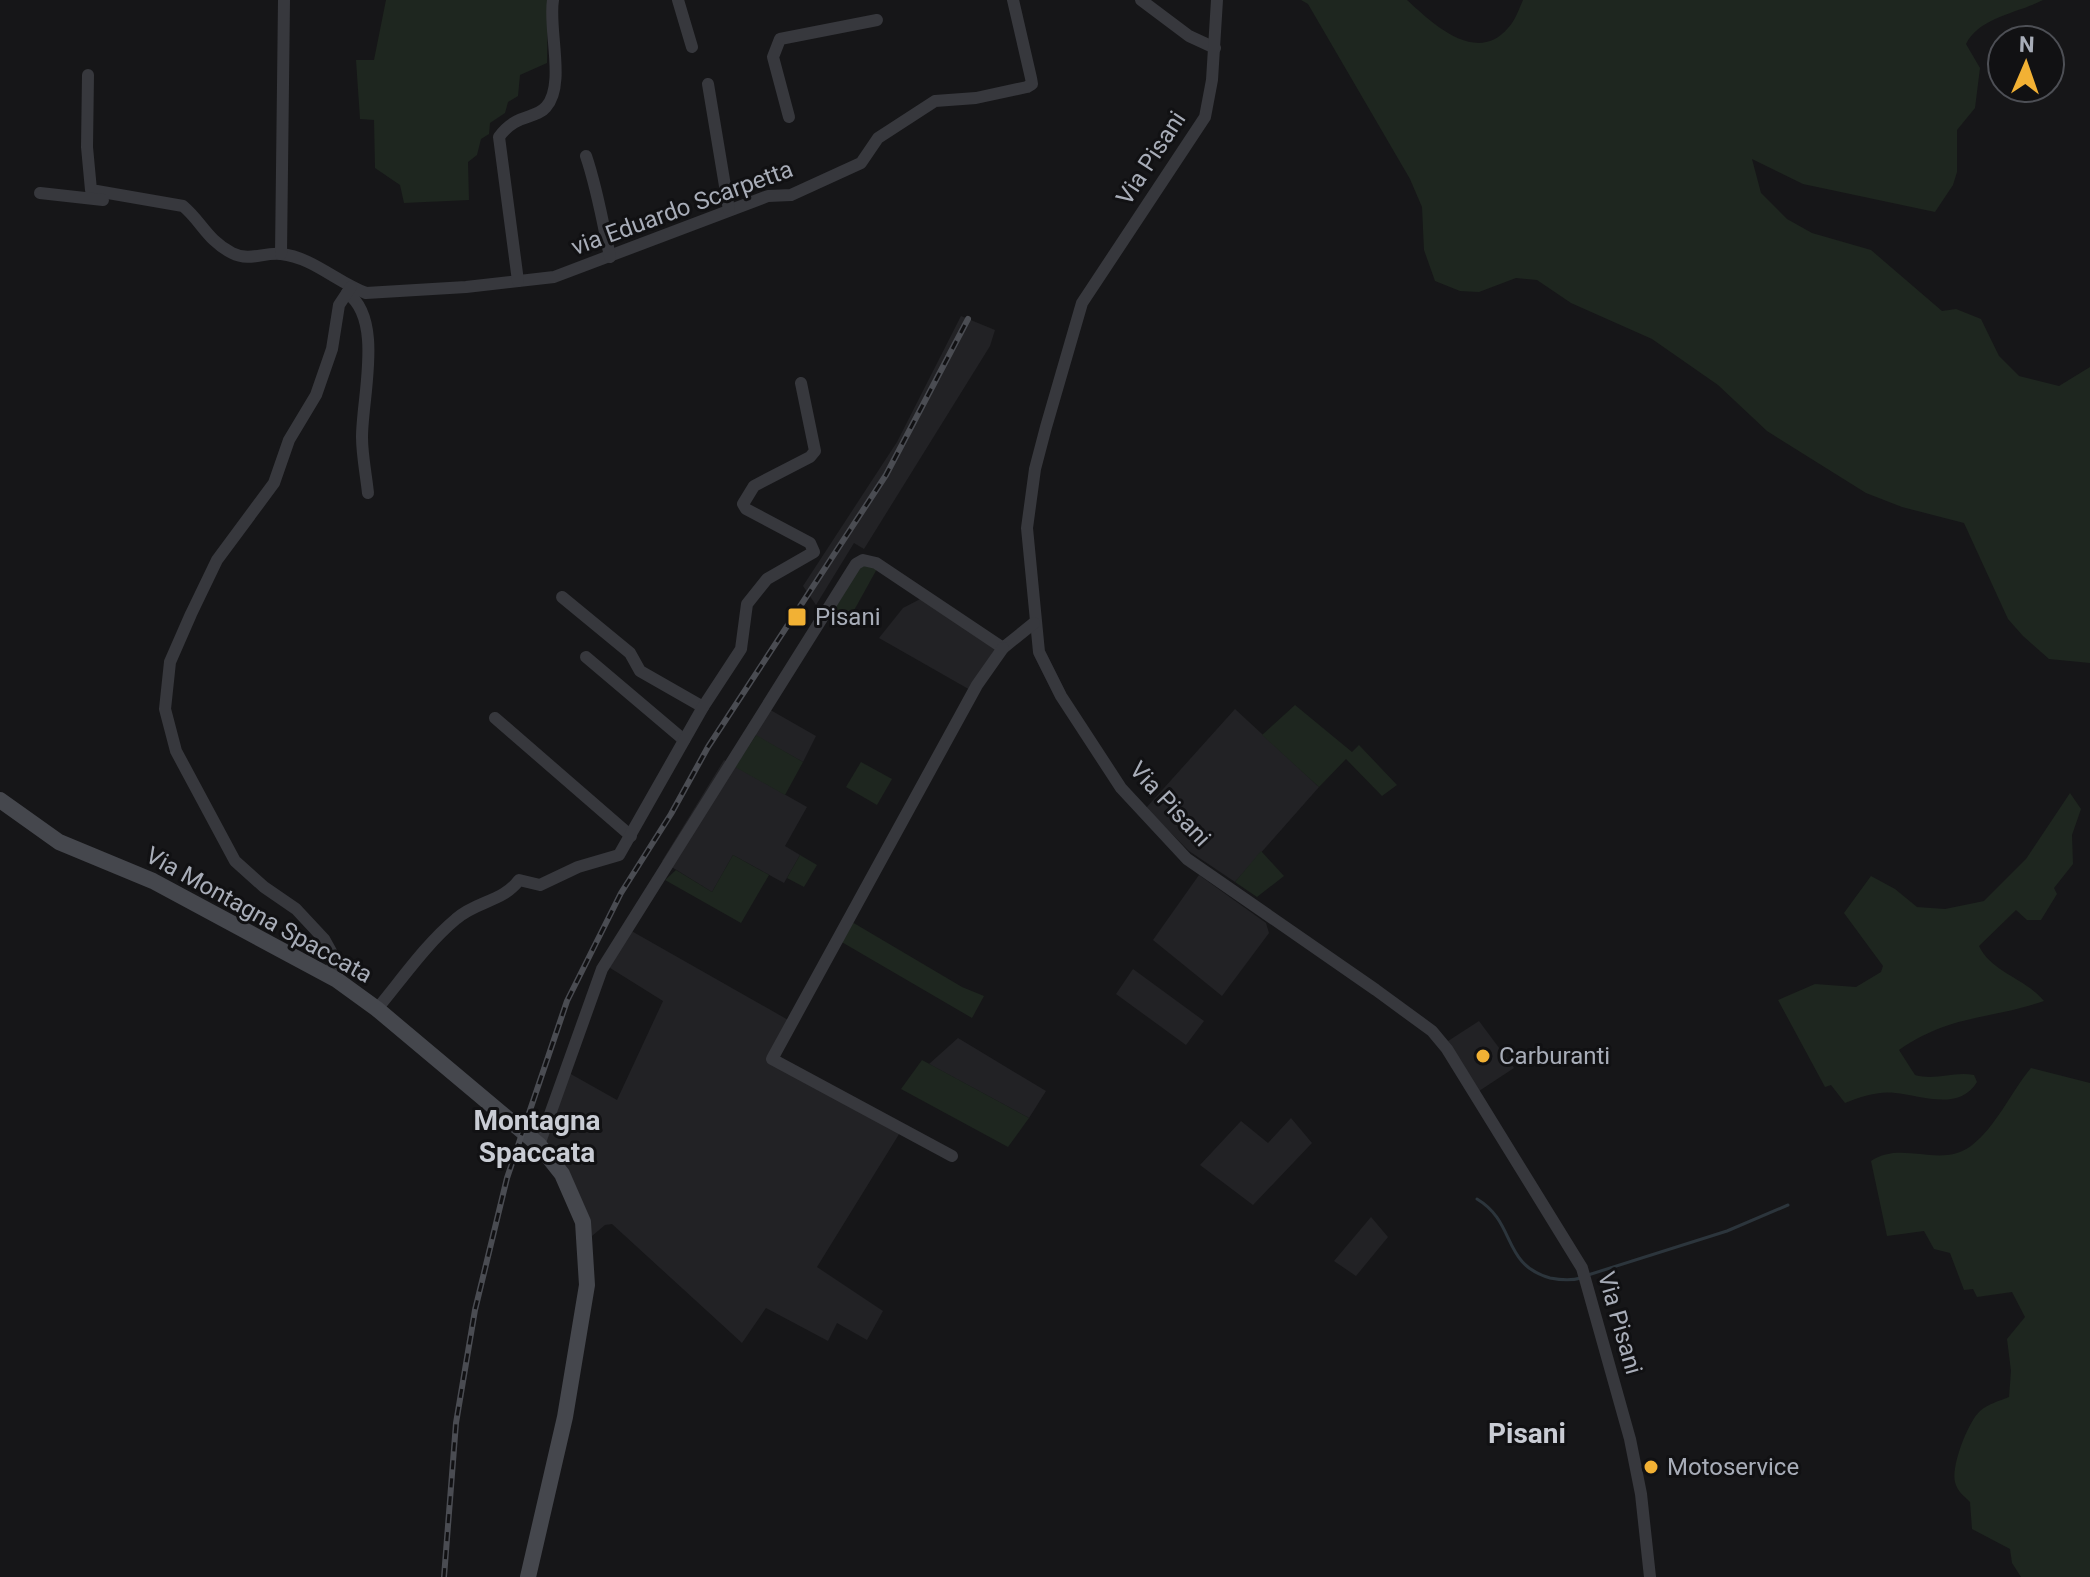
<svg xmlns="http://www.w3.org/2000/svg" width="2090" height="1577" font-family="Roboto,sans-serif">
	<style>
		.built { fill: #222225 }
		.green { fill: #1e261f }
		.lines { fill: none; stroke-linecap: round; stroke-linejoin: round }
		.stream { stroke: #2c353c; stroke-width: 3 }
		.street { stroke: #37383d; stroke-width: 12 }
		.secondary { stroke: #45474d; stroke-width: 16 }
		.rail-casing { stroke: #4a4c52; stroke-width: 6 }
		.rail { stroke: #111113; stroke-width: 3; stroke-dasharray: 9; stroke-linecap: butt }
		.poi-dot { fill: #f2b134; stroke: #111113; stroke-width: 3 }
		.labels { text-anchor: middle; dominant-baseline: central; stroke-width: 6; stroke-linejoin: round; paint-order: stroke }
		.street-label { font-size: 24px; fill: #a8adb8; stroke: #111113 }
		.poi-label { font-size: 24px; fill: #a8adb8; stroke: #111113; text-anchor: start }
		.quarter-label { font-size: 28px; font-weight: bold; fill: #c9ccd4; stroke: #111113 }
	</style>
	<rect width="100%" height="100%" fill="#161618"/>
	<g class="built">
		<polygon points="961,316 995,330 990,346 864,549 854,543 816,605 803,586 897,442"/>
		<polygon points="926,596 1000,648 972,691 879,638 903,608"/>
		<polygon points="767,708 816,736 803,762 751,733"/>
		<polygon points="1235,709 1319,787 1235,882 1189,851 1146,808"/>
		<polygon points="724,760 807,807 785,846 800,855 784,883 733,855 712,892 662,861"/>
		<polygon points="1199,875 1266,923 1269,933 1222,996 1153,940"/>
		<polygon points="628,929 790,1021 771,1052 901,1131 817,1267 883,1311 867,1340 837,1323 828,1341 766,1308 742,1343 612,1224 605,1225 592,1236 544,1143 569,1073 617,1100 663,1001 607,966"/>
		<polygon points="1133,969 1204,1021 1186,1045 1116,994"/>
		<polygon points="1479,1021 1514,1068 1476,1093 1445,1043"/>
		<polygon points="958,1038 1046,1091 1029,1118 929,1064"/>
		<polygon points="1291,1118 1312,1143 1253,1205 1200,1165 1241,1121 1268,1143"/>
		<polygon points="1371,1217 1388,1237 1356,1276 1334,1261"/>
	</g>
	<g class="green">
		<polygon points="386,0 548,0 547,63 520,75 518,96 508,102 505,113 490,123 489,134 481,139 477,155 468,162 469,200 404,203 400,185 375,168 374,120 360,119 356,60 374,60"/>
		<path d="M1301,0H1407C1431,22 1476,66 1508,28C1515,21 1519,9 1523,0H2043C2018,13 1979,17 1966,44L1980,68L1975,108L1957,130V172L1953,185L1935,212L1803,184L1752,159L1761,193L1787,219L1812,233L1871,250L1942,311L1956,309L1981,319L1999,356L2019,376L2059,386L2090,367V663L2049,659L2023,636L2008,619L1964,523L1902,507L1866,493L1767,431L1718,385L1652,339L1571,303L1537,280L1516,278L1479,292L1460,291L1435,281L1424,250L1422,207L1410,179L1308,4Z"/>
		<polygon points="859,565 878,567 852,614 859,619 855,624 832,611"/>
		<polygon points="1295,705 1352,752 1359,745 1397,785 1382,796 1346,759 1319,787 1262,735"/>
		<polygon points="756,735 803,762 785,795 735,767"/>
		<polygon points="861,762 892,779 877,805 846,787"/>
		<path d="M2070,793L2081,809L2072,835L2073,864L2054,888L2057,894L2041,920H2027L2016,910L1979,946C1991,972 2025,978 2044,1001C1989,1020 1951,1014 1899,1050L1915,1075C1936,1081 1953,1071 1974,1075L1977,1082C1959,1112 1920,1095 1895,1093C1877,1091 1861,1097 1845,1103L1831,1085L1825,1087L1778,1000L1815,984L1856,987L1881,972L1883,966L1844,913L1871,876L1895,889L1917,907L1945,909L1984,901L2026,859Z"/>
		<polygon points="1261,851 1284,876 1257,897 1235,882"/>
		<polygon points="733,855 769,875 741,923 665,880 676,870 712,892"/>
		<polygon points="800,855 817,865 804,887 787,878"/>
		<polygon points="852,922 962,987 984,996 972,1018 840,941"/>
		<polygon points="922,1060 1029,1118 1008,1147 901,1089"/>
		<path d="M2031,1068L2090,1083V1577H2021L2012,1563L2010,1549L1972,1529L1970,1502C1964,1496 1957,1491 1955,1482C1951,1466 1968,1422 1980,1411C1988,1404 1999,1401 2009,1397L2011,1371L2007,1339L2025,1317L2012,1292L1977,1297L1973,1289L1964,1290L1950,1253L1934,1249L1924,1231L1887,1236L1871,1161C1902,1140 1940,1169 1971,1146C1997,1126 2010,1093 2031,1068Z"/>
	</g>
	<g class="lines">
		<g class="stream">
			<path d="M1477,1199C1517,1223 1501,1264 1550,1278C1560,1280 1571,1281 1581,1278"/>
			<polyline points="1588,1275 1727,1231 1788,1205"/>
		</g>
		<g class="street">
			<polyline points="678,0 692,47"/>
			<polyline points="1141,0 1189,36 1215,48"/>
			<polyline points="1217,0 1212,80 1205,117 1082,303 1046,427 1035,469 1027,528 1039,652 1061,696 1121,788 1187,859 1376,990 1432,1031 1447,1049 1582,1268 1630,1439 1641,1494 1650,1577"/>
			<path d="M88,75L87,147L91,190L183,206C202,222 207,240 232,253C250,262 263,252 281,254C312,257 338,283 366,293L466,287L554,277L768,196L791,195L861,163L878,138L935,101L976,98L1027,87L1032,84L1031,78L1013,0"/>
			<polyline points="708,84 729,210"/>
			<polyline points="789,117 773,57 780,39 877,20"/>
			<path d="M586,156C597,188 603,223 610,257"/>
			<polyline points="40,193 103,200"/>
			<polyline points="281,254 284,0"/>
			<path d="M518,281L499,137C516,113 535,120 546,107C566,85 548,29 553,0"/>
			<path d="M347,293C384,319 362,397 362,437C362,455 366,474 368,493"/>
			<polyline points="562,597 630,653 640,671 703,707"/>
			<polyline points="586,657 684,740"/>
			<polyline points="495,718 631,836"/>
			<polyline points="329,976 335,959 324,939 296,909 264,887 235,861 176,751 165,709 170,662 191,614 217,560 274,483 289,440 316,395 332,349 339,305 351,287"/>
			<path d="M377,1009C402,979 426,944 456,919C476,901 503,902 519,880L540,885L578,867L619,855L703,707L741,649L747,604L767,579L814,552L810,543L746,509L743,504L754,486L810,457L815,451L801,383"/>
			<polyline points="539,1145 602,969 856,564 863,560 876,563 1003,648 1034,623"/>
			<polyline points="952,1156 772,1059 977,685 1003,648"/>
		</g>
		<polyline class="secondary" points="0,800 59,842 153,881 337,980 377,1009 539,1145 562,1174 583,1222 587,1285 565,1417 528,1577"/>
		<g class="rail-casing">
			<polyline id="rail" points="444,1577 456,1423 475,1310 507,1178 567,1001 621,893 671,814 708,747 886,475 968,319"/>
		</g>
		<use href="#rail" class="rail"/>
	</g>
	<g class="poi-dot">
		<rect x="787" y="607" width="20" height="20" rx="4"/>
		<circle cx="1483" cy="1056" r="8"/>
		<circle cx="1651" cy="1467" r="8"/>
	</g>
	<g class="labels">
		<g class="street-label">
			<text transform="translate(1151 158) rotate(-57)">Via Pisani</text>
			<text transform="translate(682 208) rotate(-20)">via Eduardo Scarpetta</text>
			<text transform="translate(1170 804) rotate(47)">Via Pisani</text>
			<text transform="translate(259 915) rotate(29)">Via Montagna Spaccata</text>
			<text transform="translate(1620 1323) rotate(74)">Via Pisani</text>
		</g>
		<g class="poi-label">
			<text x="815" y="617">Pisani</text>
			<text x="1499" y="1056">Carburanti</text>
			<text x="1667" y="1467">Motoservice</text>
		</g>
		<g class="quarter-label">
			<text x="537" y="1120">Montagna<tspan x="537" dy="32">Spaccata</tspan></text>
			<text x="1527" y="1433">Pisani</text>
		</g>
	</g>
	<g transform="translate(2026 64) rotate(2)"><circle r="38" fill="#111113" stroke="#4d4f55" stroke-width="2"/>
	<path d="M0-6L14 30L0 20L-14 30Z" fill="#f2b134"/>
	<text y="-12" font-size="22" font-weight="bold" text-anchor="middle" fill="#a8adb8">N</text>
	</g>
</svg>
